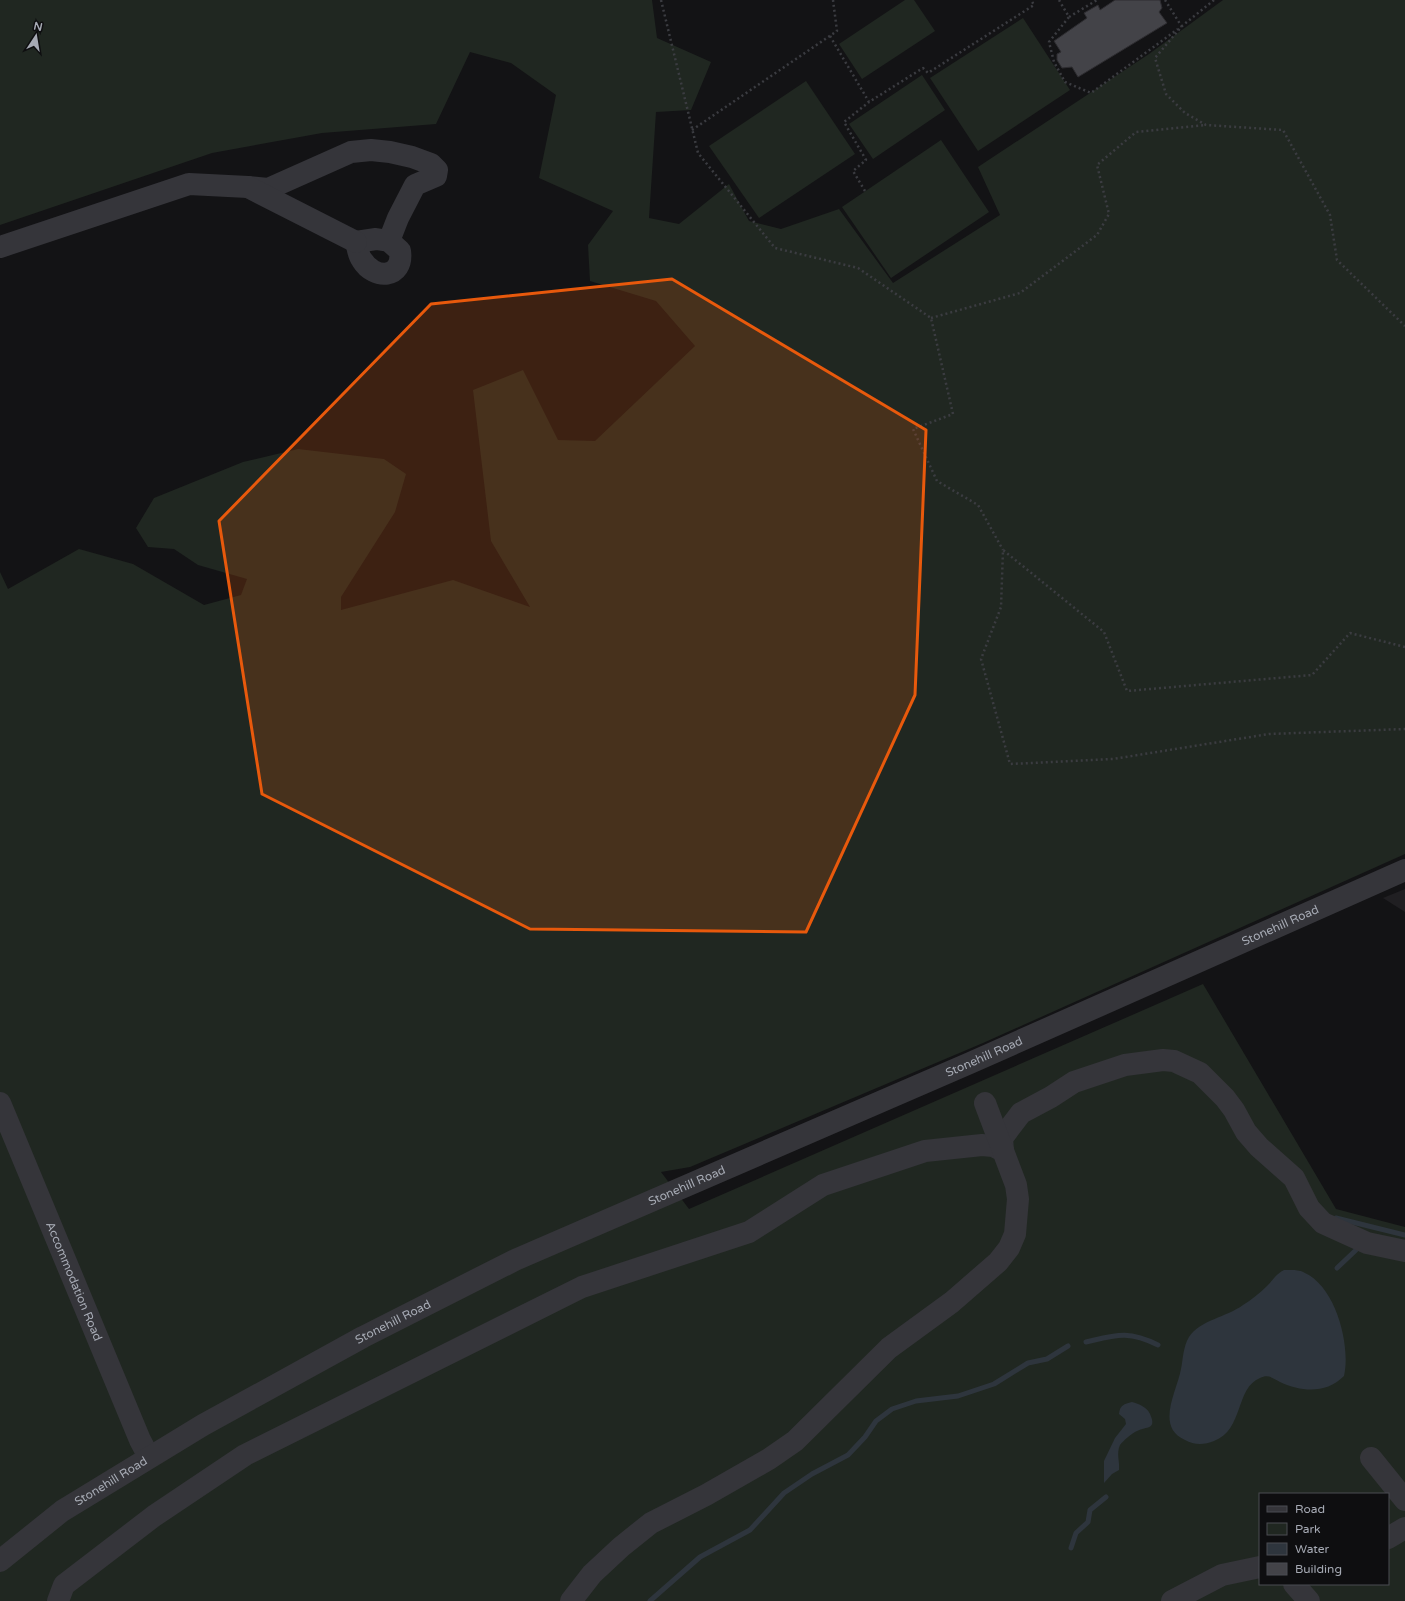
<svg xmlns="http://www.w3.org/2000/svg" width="1405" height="1601" font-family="'Varela Round',sans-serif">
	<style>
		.built { fill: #201f22 }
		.green { fill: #202721; fill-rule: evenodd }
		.water { fill: #2e353d }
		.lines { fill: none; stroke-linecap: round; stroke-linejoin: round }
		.stream { stroke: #2e353d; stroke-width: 5 }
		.building { fill: #434348; stroke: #2e2d31 }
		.path { stroke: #3b3c41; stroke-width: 2.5; stroke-dasharray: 2 3; stroke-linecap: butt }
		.minor { stroke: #35353a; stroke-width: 22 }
		.marked { fill: #e8590c; fill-opacity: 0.2; stroke: #e8590c; stroke-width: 3; stroke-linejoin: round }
		.labels { text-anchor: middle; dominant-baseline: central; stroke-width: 3; stroke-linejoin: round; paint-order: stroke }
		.street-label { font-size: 12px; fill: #a6aab4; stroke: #0e0e10 }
	</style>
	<rect width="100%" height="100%" fill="#131315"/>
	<polygon class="built" points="1405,889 1405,912 1383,898"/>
	<g class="green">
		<path d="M0,0H652L657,38L711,62L691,110L656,112L649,218L679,224L729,184L749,221L781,229L839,209L893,283L1000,215L978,167L1149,54L1223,0H1405V854L983,1043L690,1167L661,1172L689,1209L1203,984L1336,1209L1405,1227V1601H0V572L8,589L79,549L133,564L204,605L241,595L247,579L198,565L174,549L148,547L136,528L154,498L243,462L298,449L384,459L406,474L395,512L341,597V610L453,580L530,607L491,541L473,390L523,370L558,440L595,441L695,346L656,301L590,281L588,245L613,211L539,178L556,95L511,63L470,52L436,124L322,133L212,153L0,225ZM1260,1494H1388V1584H1260Z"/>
		<polygon points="905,0 914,0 935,31 862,79 839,44"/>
		<polygon points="1023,18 1070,90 978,151 930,78"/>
		<polygon points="922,75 945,110 873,159 849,124"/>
		<polygon points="806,81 855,154 759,218 709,146"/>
		<polygon points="941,140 989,212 891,278 842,207"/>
	</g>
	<g class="water">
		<path d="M1284,1270C1291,1270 1299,1269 1305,1273C1336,1287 1351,1346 1344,1376C1326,1394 1302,1392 1280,1382C1273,1378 1268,1374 1260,1378C1235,1388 1244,1430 1214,1441C1204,1445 1194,1445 1185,1440C1155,1427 1177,1391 1181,1369C1183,1359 1183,1347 1189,1337C1200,1320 1227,1317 1243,1305C1251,1300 1260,1293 1267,1286C1273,1280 1276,1274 1284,1270Z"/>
		<path d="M1132,1402C1139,1404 1147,1407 1150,1414C1157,1430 1147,1426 1137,1431C1132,1433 1123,1441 1120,1445C1116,1454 1120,1461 1119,1470L1112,1474L1104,1483V1461L1115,1438L1126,1424L1125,1419L1119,1414C1120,1405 1124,1404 1132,1402Z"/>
	</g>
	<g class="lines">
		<g class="stream">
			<polyline points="1336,1218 1405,1235"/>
			<polyline points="1337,1268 1356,1250"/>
			<path d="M1086,1342C1116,1335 1128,1330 1158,1345"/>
			<polyline points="1071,1548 1076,1533 1088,1522 1090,1510 1106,1497"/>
			<polyline points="650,1601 700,1557 750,1530 784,1493 812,1474 848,1455 865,1437 876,1421 892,1409 916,1401 958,1396 994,1384 1028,1363 1047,1359 1068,1346"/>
		</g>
	</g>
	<polygon class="building" points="1115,0 1160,0 1162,8 1159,12 1167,23 1078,77 1072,67 1062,68 1057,60 1057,54 1061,52 1054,41 1087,18 1084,13 1098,5 1100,10"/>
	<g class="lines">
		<g class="path">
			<polyline points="661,0 698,153 775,248 858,268 931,318 953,414 913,429 937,481 978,505 1003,550"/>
			<polyline points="1059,0 1069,17 1049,42 1054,62 1065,82 1091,93 1178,29"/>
			<polyline points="1165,0 1182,27"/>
			<polyline points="1214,0 1182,26 1155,58 1166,94 1185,113 1206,125 1283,130 1330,215 1337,260 1405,326"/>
			<polyline points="1069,17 1097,0"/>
			<polyline points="830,36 869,102 923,68 928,73 1034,5 1031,0"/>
			<polyline points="692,130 837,31 833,0"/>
			<polyline points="865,191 853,171 866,160 844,122 869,102"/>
			<polyline points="931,318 1020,293 1097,235 1109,214 1097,165 1136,132 1206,125"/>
			<polyline points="1405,647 1350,633 1312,675 1127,691 1104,632 1003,550 1001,607 981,659 1010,764 1113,759 1269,734 1405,729"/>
		</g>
		<g class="minor">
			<path d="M248,187L268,189L351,152L371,150L390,152L412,157L431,164L437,170L436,176L415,185L398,218L389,241L400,251C404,279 374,280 362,260C358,255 358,248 356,242L376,239L389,241"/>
			<polyline points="0,247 189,184 248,187 356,242"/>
			<path id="s1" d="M0,1103L140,1440L149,1457"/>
			<polyline points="1003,1151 1002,1138 1021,1113 1051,1097 1074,1082 1125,1065 1163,1060 1174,1061 1200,1073 1225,1098 1234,1110 1246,1132 1259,1147 1294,1178 1309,1208 1323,1223 1367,1243 1405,1251"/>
			<polyline points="1371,1458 1405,1500"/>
			<polyline points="1388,1538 1405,1528"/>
			<path id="s2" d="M0,1561L62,1511L203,1425L363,1337L515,1260L970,1063L1405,870"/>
			<polyline points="1294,1584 1309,1601"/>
			<polyline points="58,1601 64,1585 154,1516 245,1455 582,1287 749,1232 823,1185 925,1151 982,1145 993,1146 1003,1151"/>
			<polyline points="571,1601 592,1574 621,1547 651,1523 706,1495 769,1459 795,1441 889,1348 952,1302 998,1262 1009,1248 1015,1234 1018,1199 1016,1185 985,1103"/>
			<polyline points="1172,1601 1222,1575 1260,1567"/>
		</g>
	</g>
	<path class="marked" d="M672,279L926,430L915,695L806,932L530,929L262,794L219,521L431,304Z"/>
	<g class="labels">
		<g class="street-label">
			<text stroke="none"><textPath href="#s2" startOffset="1433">Stonehill Road</textPath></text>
			<text stroke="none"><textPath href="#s2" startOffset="1109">Stonehill Road</textPath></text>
			<text stroke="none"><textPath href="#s2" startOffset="785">Stonehill Road</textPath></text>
			<text stroke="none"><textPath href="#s1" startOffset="193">Accommodation Road</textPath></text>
			<text stroke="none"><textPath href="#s2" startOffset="461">Stonehill Road</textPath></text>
			<text stroke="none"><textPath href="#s2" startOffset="137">Stonehill Road</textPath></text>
		</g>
	</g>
	<rect x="1259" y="1493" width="130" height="92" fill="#0e0e10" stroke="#4b4c52"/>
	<rect x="1267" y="1506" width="20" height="6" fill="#35353a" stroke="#4b4c52"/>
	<text x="1295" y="1513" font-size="12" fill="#a6aab4">Road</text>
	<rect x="1267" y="1523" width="20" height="12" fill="#202721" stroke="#4b4c52"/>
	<text x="1295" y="1533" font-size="12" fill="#a6aab4">Park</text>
	<rect x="1267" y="1543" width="20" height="12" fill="#2e353d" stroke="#4b4c52"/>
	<text x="1295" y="1553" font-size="12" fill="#a6aab4">Water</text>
	<rect x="1267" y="1563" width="20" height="12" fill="#434348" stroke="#4b4c52"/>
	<text x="1295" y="1573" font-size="12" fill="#a6aab4">Building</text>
	<g transform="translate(36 36) rotate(12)" stroke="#0e0e10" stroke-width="3" paint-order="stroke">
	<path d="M0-3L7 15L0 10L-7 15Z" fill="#a6aab4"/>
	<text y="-6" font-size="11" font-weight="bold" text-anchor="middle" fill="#a6aab4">N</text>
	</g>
</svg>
